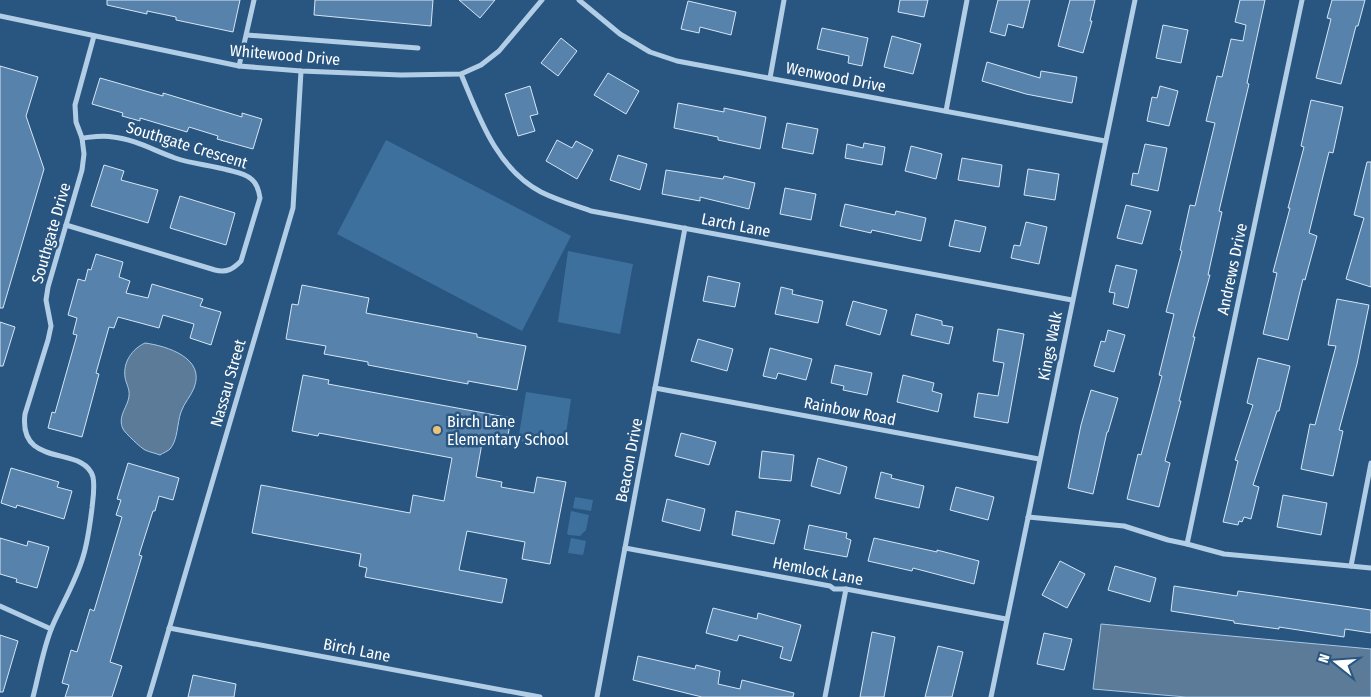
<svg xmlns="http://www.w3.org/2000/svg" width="1371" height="697" font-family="'Fira Sans Condensed',sans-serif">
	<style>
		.green { fill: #3e709e }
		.water { fill: #5b7b98; stroke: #a7c9e6 }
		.building { fill: #5682ab; stroke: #d5e6f5 }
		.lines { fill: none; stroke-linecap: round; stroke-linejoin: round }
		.street { stroke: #b2cde6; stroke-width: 5 }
		.poi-dot { fill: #ecc279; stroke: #295681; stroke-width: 2 }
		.labels { text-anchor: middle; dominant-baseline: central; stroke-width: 5; stroke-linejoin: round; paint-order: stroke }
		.street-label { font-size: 16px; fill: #fff; stroke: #295681 }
		.poi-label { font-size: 16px; fill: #fff; stroke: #295681; text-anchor: start }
	</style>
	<rect width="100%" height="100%" fill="#295681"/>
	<g class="green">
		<polygon points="386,140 571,236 522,331 337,234"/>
		<polygon points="568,251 633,264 620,334 558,322"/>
		<polygon points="526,392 571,399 564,448 518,441"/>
		<polygon points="575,497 593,500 591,511 573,508"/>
		<polygon points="571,511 589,515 586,530 580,536 569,535 567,534"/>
		<polygon points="571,538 586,541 583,555 568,553"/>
	</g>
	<g class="water">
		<path d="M145,343C167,346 206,358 194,388C191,396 184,403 181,412C177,423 178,440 170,449C168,451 163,453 160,455C155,453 149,452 145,450C141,448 125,433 123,429C117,416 128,407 129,396C130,389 126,384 125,377C123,362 132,349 145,343Z"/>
		<polygon points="1101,624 1371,649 1371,697 1186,697 1093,689"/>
	</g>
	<g class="building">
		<polygon points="107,0 240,0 233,32 176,20 176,17 147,11 147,14 107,5"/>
		<polygon points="315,0 433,0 431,26 314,15"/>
		<polygon points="459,0 495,0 480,18"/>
		<polygon points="900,0 928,0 924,17 898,12"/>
		<polygon points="998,0 1030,0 1023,28 1008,24 1005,36 990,32"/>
		<polygon points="1070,0 1095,0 1090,21 1092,21 1083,53 1058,46"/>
		<polygon points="1240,0 1265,0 1247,83 1249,84 1219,211 1222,212 1208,275 1210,275 1193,337 1195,337 1179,401 1181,401 1165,461 1170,463 1159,507 1127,499 1138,454 1141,455 1162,376 1159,375 1174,314 1166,312 1182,251 1180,250 1190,205 1195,206 1215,123 1206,121 1217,76 1222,77 1231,39 1243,41 1246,25 1235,22"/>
		<polygon points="1332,0 1365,0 1358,26 1356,26 1341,84 1316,78 1331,19 1327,18"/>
		<polygon points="688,1 736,12 731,35 700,27 699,33 681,29"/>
		<polygon points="1163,25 1188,30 1181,63 1156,58"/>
		<polygon points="822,28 868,38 862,66 848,63 849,56 817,49"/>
		<polygon points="892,36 921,44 913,74 884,67"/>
		<polygon points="561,38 577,51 558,76 541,63"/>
		<polygon points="987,62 1040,78 1041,71 1077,77 1072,103 1026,94 982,81"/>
		<polygon points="0,66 38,77 26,116 44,169 3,308 0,308"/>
		<polygon points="608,73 639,91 626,114 594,95"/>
		<polygon points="100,78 163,96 163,93 242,117 242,113 262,119 253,149 217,139 218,136 189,127 187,132 140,118 140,121 122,116 123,113 92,104"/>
		<polygon points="530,86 538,114 530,116 535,131 518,136 505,94"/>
		<polygon points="1160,86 1178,91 1169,126 1147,121 1152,97 1157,98"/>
		<polygon points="1311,100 1343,107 1333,153 1329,152 1309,233 1317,236 1305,280 1303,279 1288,340 1263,334 1277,273 1273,272 1290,208 1288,208 1304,147 1301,146"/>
		<polygon points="678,103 724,112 724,108 766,117 760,149 718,140 718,137 674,128"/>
		<polygon points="787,123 818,129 813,154 782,148"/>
		<polygon points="557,140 572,148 576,141 593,150 577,179 546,161"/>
		<polygon points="864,143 885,147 882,165 845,158 847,144 863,148"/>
		<polygon points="1145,144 1167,148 1158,191 1131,185 1133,173 1138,174"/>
		<polygon points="911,146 942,154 936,179 905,171"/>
		<polygon points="618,155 647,164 640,190 610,180"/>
		<polygon points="962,158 1002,165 999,187 958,180"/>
		<polygon points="1367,162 1371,162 1371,287 1346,279 1364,218 1354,215"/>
		<polygon points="104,165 124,171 121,180 158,190 148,223 91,206"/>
		<polygon points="1028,169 1059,174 1055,200 1024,195"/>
		<polygon points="666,170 723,179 724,176 755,183 749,209 700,197 700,201 662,194"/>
		<polygon points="785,188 816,194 811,220 780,214"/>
		<polygon points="180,196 235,213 226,245 170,228"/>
		<polygon points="845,204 895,215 896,211 926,218 921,241 872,230 871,233 840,226"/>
		<polygon points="1126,205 1151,211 1142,244 1117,238"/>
		<polygon points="955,220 986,227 980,252 949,246"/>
		<polygon points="1026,222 1047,227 1039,264 1011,258 1014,245 1020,246"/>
		<polygon points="96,254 123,262 119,277 130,281 126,293 148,298 152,284 203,299 200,306 221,312 211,345 190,338 194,324 163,315 159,328 118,317 114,328 109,327 96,373 99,374 82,437 48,428 52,412 55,413 77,335 73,334 77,318 68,315 78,279 85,281 88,269 91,270"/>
		<polygon points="1116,265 1137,270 1128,308 1113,304 1115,293 1109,292"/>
		<polygon points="708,276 740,283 735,307 703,301"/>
		<polygon points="302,285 369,298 366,313 477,334 477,337 526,346 517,390 468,381 468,384 368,365 368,362 324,354 326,346 286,339 292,304 298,305"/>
		<polygon points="781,287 793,290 792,294 823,301 818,323 775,314"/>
		<polygon points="1337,299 1369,305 1357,364 1339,430 1343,431 1333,476 1301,469 1310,424 1315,425 1336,346 1328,345"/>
		<polygon points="853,301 887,310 880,335 846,325"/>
		<polygon points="916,314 942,321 942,325 953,327 949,344 911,335"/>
		<polygon points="0,322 15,327 3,366 0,366"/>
		<polygon points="998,329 1024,334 1008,423 974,417 978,393 998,396 1004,363 993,361"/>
		<polygon points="1108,330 1125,335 1114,372 1094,366 1101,341 1105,342"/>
		<polygon points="698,339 733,349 727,371 691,361"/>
		<polygon points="770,348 812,359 806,380 778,373 776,379 763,376"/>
		<polygon points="1258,358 1290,366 1279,411 1277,411 1253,485 1259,487 1251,519 1244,517 1242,522 1239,521 1238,525 1223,522 1238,461 1235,460 1253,405 1247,403"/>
		<polygon points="835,365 872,373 867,395 843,390 844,386 831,383"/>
		<polygon points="303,375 329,380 328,384 511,418 506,447 482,443 476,477 502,482 501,487 534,493 537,477 566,482 550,564 522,559 525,542 467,531 459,570 507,579 502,603 365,577 367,568 359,566 361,554 252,533 261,485 410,513 413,495 444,501 452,458 319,433 318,436 292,431"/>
		<polygon points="903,375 934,383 932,391 942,394 938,412 897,402"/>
		<polygon points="1091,390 1118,398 1108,432 1107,432 1093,494 1068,488 1081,425"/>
		<polygon points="681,433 716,442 709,465 675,456"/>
		<polygon points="762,451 794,455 791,481 759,478"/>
		<polygon points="818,458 847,467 840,494 811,486"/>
		<polygon points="128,463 179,478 173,500 159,496 155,511 153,511 139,555 142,556 110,662 122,666 112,697 65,697 69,685 62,683 71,650 77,652 90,609 94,611 122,517 116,515 121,500 117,499"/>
		<polygon points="11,468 59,482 57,487 72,491 64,519 17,505 16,508 1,503"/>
		<polygon points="881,472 892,475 891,478 924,486 919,508 875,498"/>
		<polygon points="956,487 994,497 988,520 950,510"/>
		<polygon points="1283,495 1327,503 1321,535 1277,527"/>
		<polygon points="667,499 705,509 700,531 662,521"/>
		<polygon points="736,511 780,520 774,544 732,535"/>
		<polygon points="809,525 847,533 846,538 851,540 847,557 804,549"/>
		<polygon points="0,538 27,546 28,541 49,547 37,588 16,582 17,579 0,574"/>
		<polygon points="874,538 937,552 937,550 979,561 974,584 913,568 912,571 868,561"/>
		<polygon points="1060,561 1085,574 1067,608 1042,595"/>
		<polygon points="1115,566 1156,578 1150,602 1108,590"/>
		<polygon points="1174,586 1237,596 1238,591 1371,610 1371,633 1345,629 1344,637 1279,627 1279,629 1234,623 1234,621 1171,611"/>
		<polygon points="713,608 757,619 758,613 801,625 791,661 780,658 783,647 739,635 737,641 706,633"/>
		<polygon points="872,632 895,637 884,697 860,697"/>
		<polygon points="1044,633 1072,639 1064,670 1037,664"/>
		<polygon points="0,635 18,641 3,692 0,692"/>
		<polygon points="938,646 963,652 952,697 925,697"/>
		<polygon points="638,656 695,669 696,665 720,671 718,684 740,689 742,680 794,693 793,697 702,697 633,680"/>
		<polygon points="193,675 236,684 234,697 188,697"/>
	</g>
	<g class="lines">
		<g class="street">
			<polyline points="579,0 620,34 650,52 677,61 1105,141"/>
			<polyline points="0,16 239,66 301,71 401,75 461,74 481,65 499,51 542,0"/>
			<polyline points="247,35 418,48"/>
			<polyline points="239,66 254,0"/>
			<path d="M461,74C479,117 496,168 541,192C557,200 574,205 591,211L1072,300"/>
			<polyline points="770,78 784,0"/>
			<polyline points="946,111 967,0"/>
			<path d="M66,225L215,270C227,273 233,269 241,261L260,198C259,191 256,182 250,178C244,173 235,172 228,170C210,165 192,164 175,158C155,151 134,139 113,137C103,135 92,137 82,138"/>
			<polyline points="655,388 1039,459"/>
			<polyline points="1028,517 1124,526 1168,540 1187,544 1224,554 1371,568"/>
			<polyline points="1187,544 1302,0"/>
			<polyline points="625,548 830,586 834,589 846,589 1006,619"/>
			<polyline points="1351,566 1371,463"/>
			<polyline points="0,606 51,629"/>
			<polyline points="169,628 540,697"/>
			<path d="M33,697C39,674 43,649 52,627C62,604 76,581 83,557C88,541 90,524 92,508C93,498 95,487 93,477C84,444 18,470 25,414L48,340L51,326L46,300L48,287L82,170L84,154L82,138L76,122L75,105L94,36"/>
			<polyline points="149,697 293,208 301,71"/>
			<polyline points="597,697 685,228"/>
			<polyline points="825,697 846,589"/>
			<polyline points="991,697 1135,0"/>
		</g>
	</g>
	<circle class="poi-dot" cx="437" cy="430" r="5"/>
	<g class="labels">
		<g class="street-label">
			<text transform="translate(285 55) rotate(5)">Whitewood Drive</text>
			<text transform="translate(836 77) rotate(11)">Wenwood Drive</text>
			<text transform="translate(187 145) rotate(17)">Southgate Crescent</text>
			<text transform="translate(736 225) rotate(11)">Larch Lane</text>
			<text transform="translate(51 233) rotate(-74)">Southgate Drive</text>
			<text transform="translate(1232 269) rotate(-78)">Andrews Drive</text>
			<text transform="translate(1050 346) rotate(-79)">Kings Walk</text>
			<text transform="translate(228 383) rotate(-74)">Nassau Street</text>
			<text transform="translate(850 411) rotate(11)">Rainbow Road</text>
			<text transform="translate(629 460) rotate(-79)">Beacon Drive</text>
			<text transform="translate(818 571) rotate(11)">Hemlock Lane</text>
			<text transform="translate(357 650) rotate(11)">Birch Lane</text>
		</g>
		<g class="poi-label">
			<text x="447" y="421">Birch Lane<tspan x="447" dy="18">Elementary School</tspan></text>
		</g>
	</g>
	<g transform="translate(1336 662) rotate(287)" stroke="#295681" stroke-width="4" paint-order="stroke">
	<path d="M0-4L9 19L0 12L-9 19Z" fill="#ffffff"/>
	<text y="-8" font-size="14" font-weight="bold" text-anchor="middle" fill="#ffffff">N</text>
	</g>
</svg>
